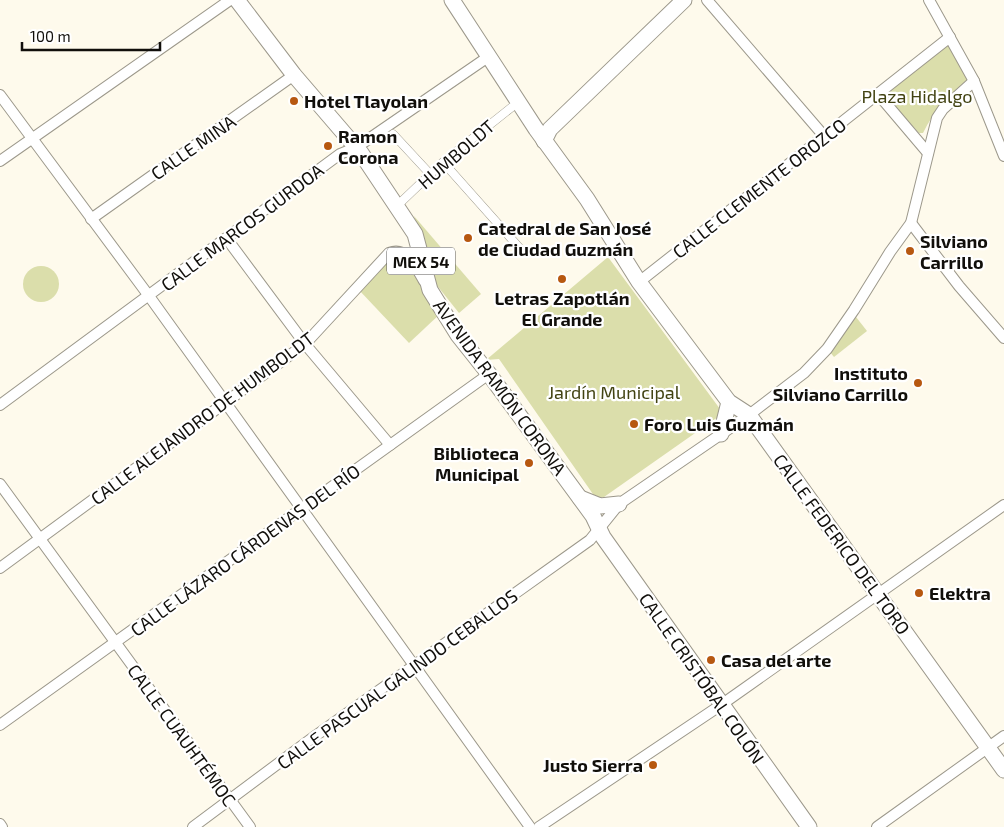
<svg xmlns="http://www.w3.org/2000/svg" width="1004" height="827" font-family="'Exo 2',sans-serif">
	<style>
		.green { fill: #dbdeab }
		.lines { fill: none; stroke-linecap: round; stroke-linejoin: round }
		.pedestrian-casing { stroke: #9c988b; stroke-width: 9 }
		.minor-casing { stroke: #9c988b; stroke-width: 12 }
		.primary-casing { stroke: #9c988b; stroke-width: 17 }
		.pedestrian { stroke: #fff; stroke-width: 8 }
		.minor { stroke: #fff; stroke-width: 10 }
		.primary { stroke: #fff; stroke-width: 15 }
		.poi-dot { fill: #b75810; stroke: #fff; stroke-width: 2 }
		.labels { text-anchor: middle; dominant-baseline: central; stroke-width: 4.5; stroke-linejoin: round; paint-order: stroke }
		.shield { fill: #fff; stroke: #585754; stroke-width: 1 }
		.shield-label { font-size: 16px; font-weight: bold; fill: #110f0b }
		.park-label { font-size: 18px; fill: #424312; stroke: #fff }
		.poi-label { font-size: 18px; font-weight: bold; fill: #110f0b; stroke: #fff; text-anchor: start }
		.street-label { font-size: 18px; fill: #110f0b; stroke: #fff }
	</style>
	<rect width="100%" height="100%" fill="#fefaec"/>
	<g class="green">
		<path d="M949,42L969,78C950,95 934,110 923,133H919L883,94Z"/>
		<polygon points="414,216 481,294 459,313 435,283"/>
		<polygon points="398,255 406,260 441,313 409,343 359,290 391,257"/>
		<polygon points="608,257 720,409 718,417 604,497 595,497 499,359 486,360"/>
		<circle cx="41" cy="284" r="18"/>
		<polygon points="856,317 867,331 834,357 830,352"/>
	</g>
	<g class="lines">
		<g class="pedestrian-casing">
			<g id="pedestrian">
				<polyline points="393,134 431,175"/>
				<polyline points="443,162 524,253"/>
				<polyline points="401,202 443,162 512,107"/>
			</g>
		</g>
		<g class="minor-casing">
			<g id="minor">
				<polyline points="707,0 824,136"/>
				<polyline points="929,0 974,81 1004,156"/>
				<polyline points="878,94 928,153"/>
				<polyline points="0,95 149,296 530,827"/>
				<polyline points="0,161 230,0"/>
				<polyline points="91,219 294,75"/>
				<polyline points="911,223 959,286 1004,338"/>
				<polyline points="227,239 305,344 390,445"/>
				<polyline points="639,282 950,37"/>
				<polyline points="0,405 340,154 357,147 488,57"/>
				<polyline points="0,484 250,827"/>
				<path d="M0,568L305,344L389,253C408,246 416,268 424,281"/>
				<polyline points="0,725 489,374"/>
				<polyline points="0,824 2,827"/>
				<polyline points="193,827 311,739 590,540 619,504 749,415 804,373 827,349 854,310 890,252 911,223 937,118 943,109 974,81"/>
				<polyline points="539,827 721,705 1004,505"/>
				<polyline points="877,827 1004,736"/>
			</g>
		</g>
		<g class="primary-casing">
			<g id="primary">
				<polyline points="237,0 294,75 361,153 415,234 430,290 458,335 489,374 593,516 603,537 809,827"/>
				<polyline points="452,0 536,129 587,199 639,282 729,402 749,415 1004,770"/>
				<polyline points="544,141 550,129 684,0"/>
				<polyline points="721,434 729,402"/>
				<polyline points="580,498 600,506 619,504"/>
			</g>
		</g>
		<use href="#pedestrian" class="pedestrian"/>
		<use href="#minor" class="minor"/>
		<use href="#primary" class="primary"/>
	</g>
	<g class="poi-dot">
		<circle cx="294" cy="101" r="5"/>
		<circle cx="328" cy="146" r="5"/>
		<circle cx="468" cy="238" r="5"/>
		<circle cx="910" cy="251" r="5"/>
		<circle cx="562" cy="279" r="5"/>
		<circle cx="918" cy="383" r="5"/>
		<circle cx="634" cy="424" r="5"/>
		<circle cx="529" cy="463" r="5"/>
		<circle cx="919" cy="593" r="5"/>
		<circle cx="711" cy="660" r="5"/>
		<circle cx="653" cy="765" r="5"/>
	</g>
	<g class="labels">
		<rect class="shield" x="387" y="247.5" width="68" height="27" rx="4"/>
		<g class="shield-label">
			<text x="421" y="261">MEX 54</text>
		</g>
		<g class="park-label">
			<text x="917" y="96">Plaza Hidalgo</text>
			<text x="614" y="392">Jardín Municipal</text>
		</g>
		<g class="poi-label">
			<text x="304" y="101">Hotel Tlayolan</text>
			<text x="338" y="136">Ramon<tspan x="338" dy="21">Corona</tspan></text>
			<text x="478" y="228">Catedral de San José<tspan x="478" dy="21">de Ciudad Guzmán</tspan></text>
			<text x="920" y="241">Silviano<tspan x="920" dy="21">Carrillo</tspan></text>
			<text x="562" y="298" text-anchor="middle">Letras Zapotlán<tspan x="562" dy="21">El Grande</tspan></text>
			<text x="908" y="373" text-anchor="end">Instituto<tspan x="908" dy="21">Silviano Carrillo</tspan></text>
			<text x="644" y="424">Foro Luis Guzmán</text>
			<text x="519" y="453" text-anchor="end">Biblioteca<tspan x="519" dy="21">Municipal</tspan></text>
			<text x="929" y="593">Elektra</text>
			<text x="721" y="660">Casa del arte</text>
			<text x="643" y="765" text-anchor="end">Justo Sierra</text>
		</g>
		<g class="street-label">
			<text transform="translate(193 147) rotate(-35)">CALLE MINA</text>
			<text transform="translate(456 154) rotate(-41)">HUMBOLDT</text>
			<text transform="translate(759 188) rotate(-38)">CALLE CLEMENTE OROZCO</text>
			<text transform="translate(242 227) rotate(-37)">CALLE MARCOS GURDOA</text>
			<text transform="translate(500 387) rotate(54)">AVENIDA RAMÓN CORONA</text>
			<text transform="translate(202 418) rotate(-37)">CALLE ALEJANDRO DE HUMBOLDT</text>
			<text transform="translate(842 544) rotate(54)">CALLE FEDERICO DEL TORO</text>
			<text transform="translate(245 550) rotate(-36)">CALLE LÁZARO CÁRDENAS DEL RÍO</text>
			<text transform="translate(702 678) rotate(55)">CALLE CRISTÓBAL COLÓN</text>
			<text transform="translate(397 679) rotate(-36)">CALLE PASCUAL GALINDO CEBALLOS</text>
			<text transform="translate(182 735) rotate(54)">CALLE CUAUHTÉMOC</text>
		</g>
	</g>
	<path d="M22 42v8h138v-8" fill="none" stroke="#110f0b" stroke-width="2.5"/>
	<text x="30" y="42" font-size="15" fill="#110f0b" stroke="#ffffff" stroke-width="4" paint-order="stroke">100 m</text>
</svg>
